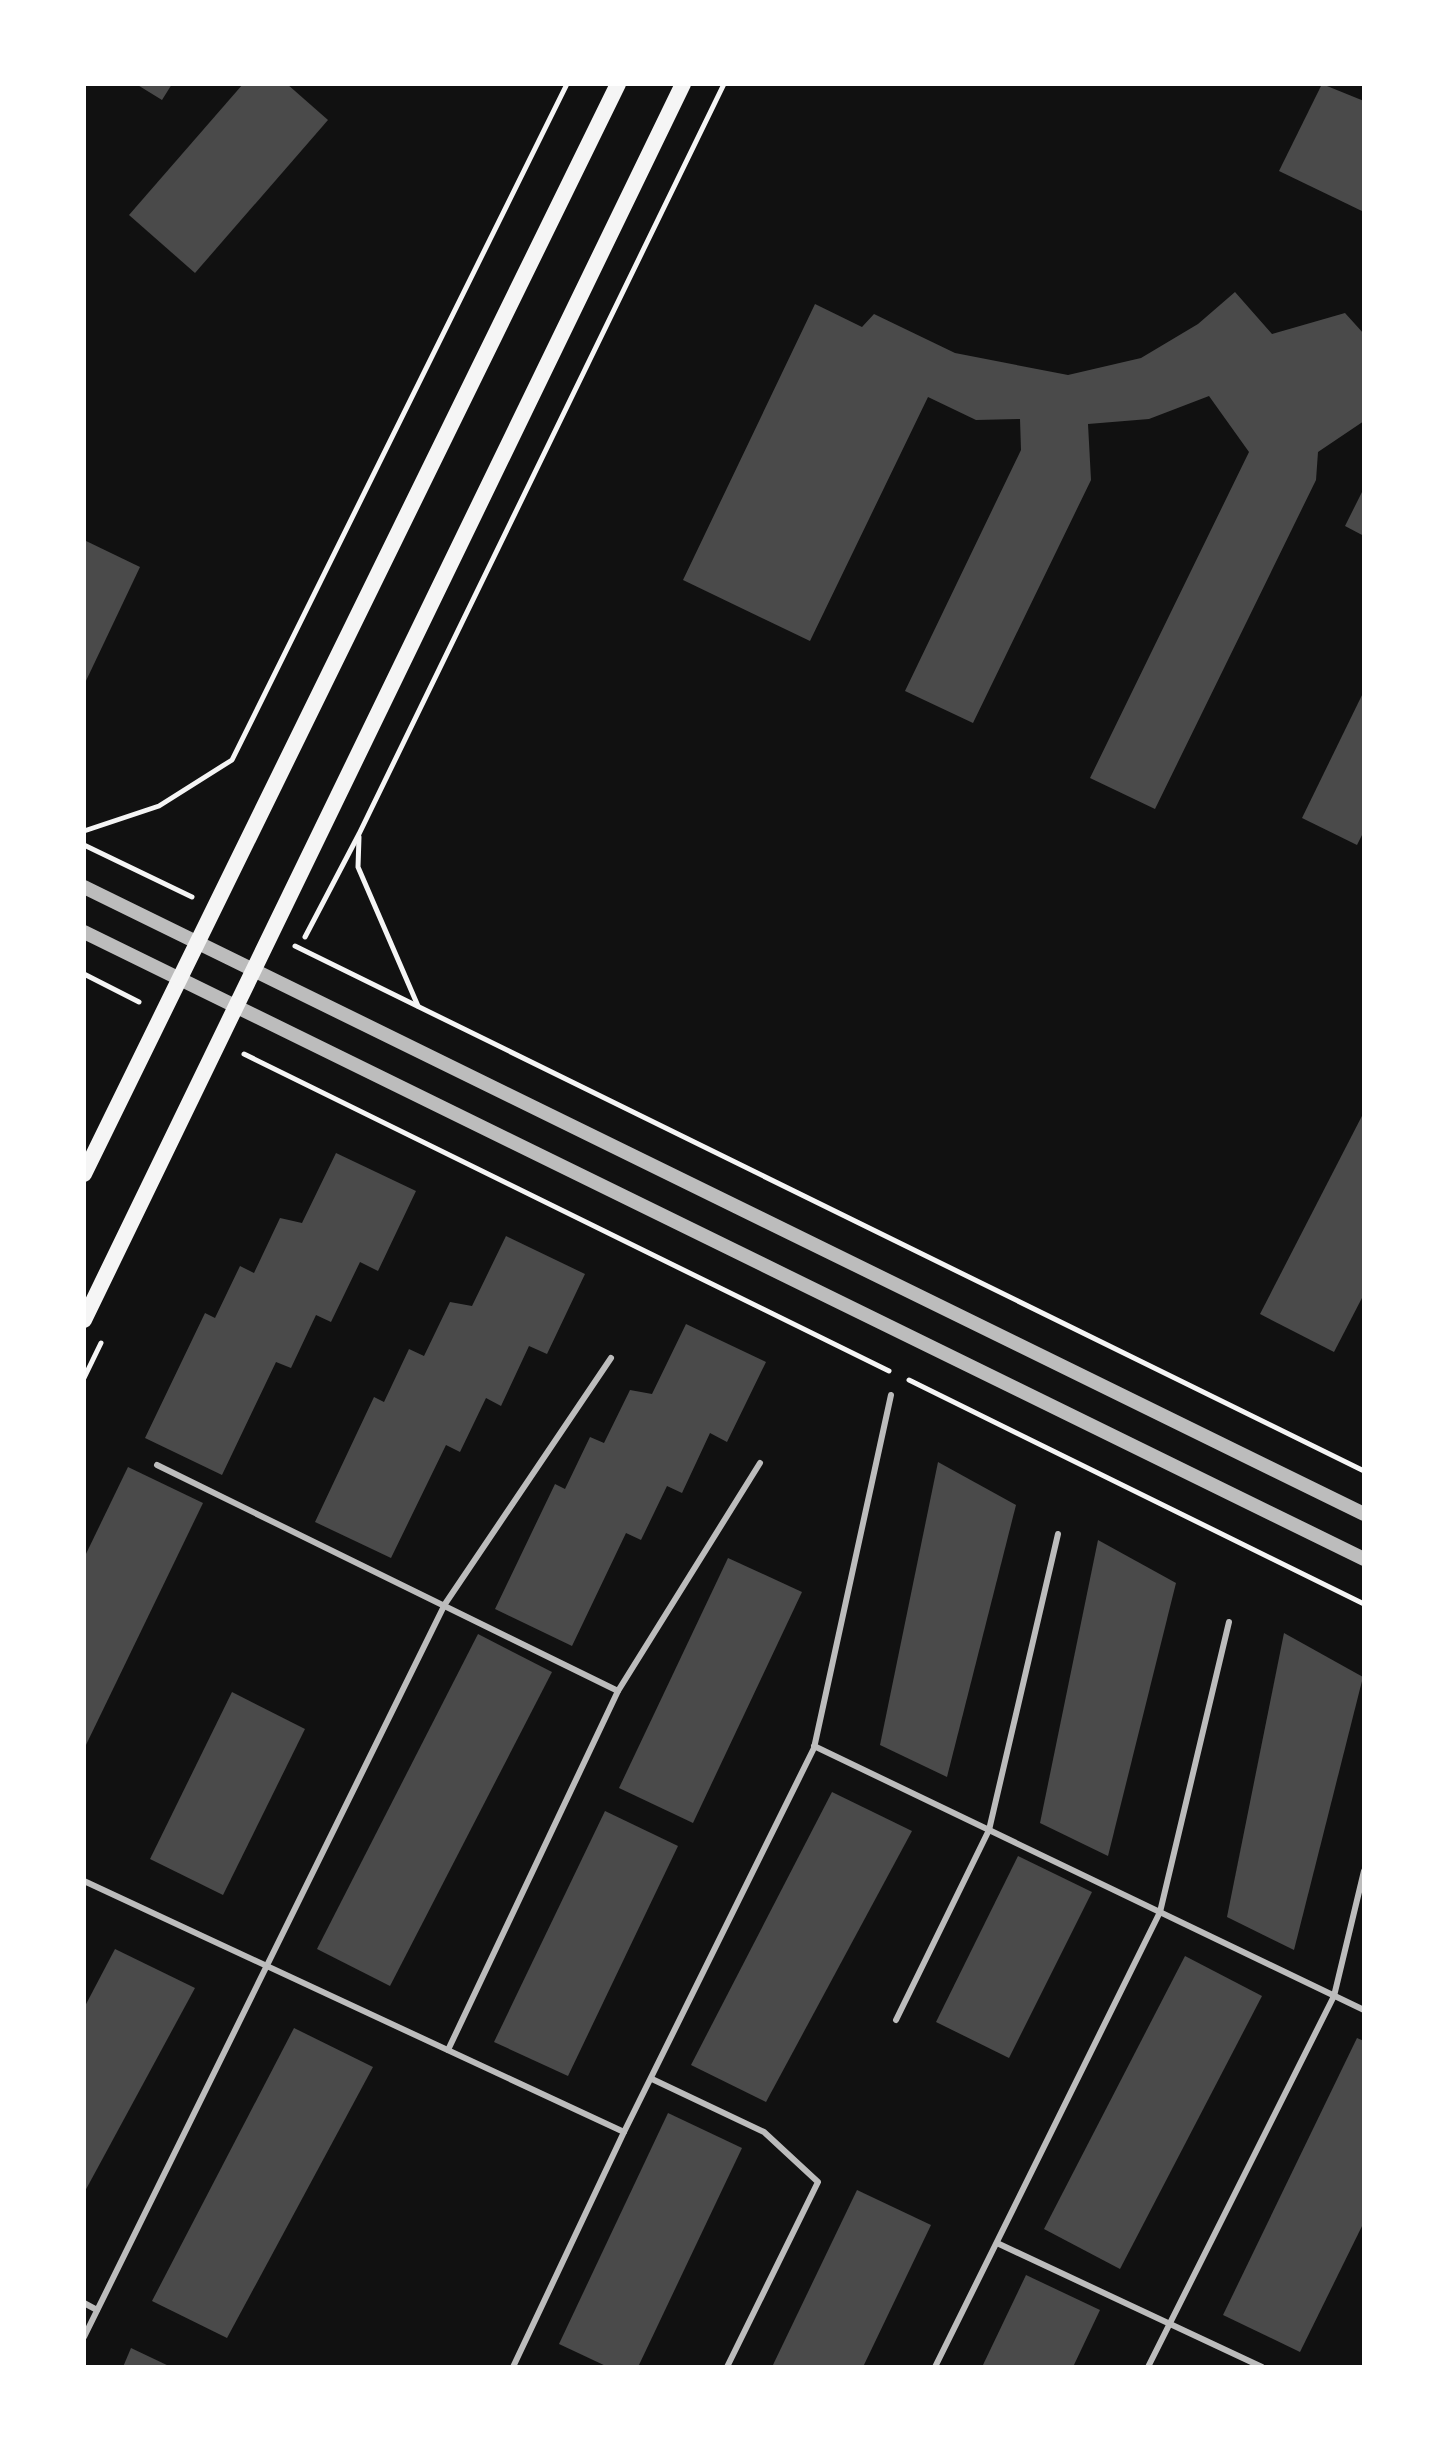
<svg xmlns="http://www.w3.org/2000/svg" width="1448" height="2451" font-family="'Asap Condensed',sans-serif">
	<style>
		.building { fill: #4a4a4a }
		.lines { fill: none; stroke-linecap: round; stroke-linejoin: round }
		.path { stroke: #f5f5f5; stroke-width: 5 }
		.service { stroke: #bcbcbc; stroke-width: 6 }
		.tertiary { stroke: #bcbcbc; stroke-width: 14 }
		.secondary { stroke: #f5f5f5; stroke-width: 16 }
	</style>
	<rect width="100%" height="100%" fill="#111"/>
	<g class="building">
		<polygon points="136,84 172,84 162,100"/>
		<polygon points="243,84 287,84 328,120 195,273 129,215"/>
		<polygon points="1322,84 1364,101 1364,212 1279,171"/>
		<polygon points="1235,292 1272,334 1345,313 1364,334 1364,421 1318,452 1316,480 1155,809 1090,778 1249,452 1209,396 1149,419 1088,424 1091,480 973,723 905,691 1021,450 1020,419 976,420 928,397 810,641 683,580 815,304 862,327 874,314 955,353 1068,375 1141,358 1198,324"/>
		<polygon points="1364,488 1364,536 1345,526"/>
		<polygon points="84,540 140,567 84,685"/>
		<polygon points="1364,691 1364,831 1357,845 1302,818"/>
		<polygon points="1364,1112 1364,1294 1334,1352 1260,1314"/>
		<polygon points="336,1153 416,1191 378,1271 360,1262 331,1322 316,1315 291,1368 276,1362 222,1475 145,1438 205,1313 215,1318 240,1266 254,1273 280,1218 302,1223"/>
		<polygon points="506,1236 585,1274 547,1354 529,1346 501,1406 486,1398 460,1452 446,1445 391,1558 315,1522 374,1397 384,1402 409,1349 424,1356 450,1302 472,1306"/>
		<polygon points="686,1324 766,1362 727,1442 710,1433 682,1493 667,1486 641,1540 626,1533 572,1646 495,1609 555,1484 565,1489 590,1437 604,1443 630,1390 652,1394"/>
		<polygon points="938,1462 1016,1505 947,1777 880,1745"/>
		<polygon points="128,1467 203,1503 84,1749 84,1558"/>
		<polygon points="1098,1540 1176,1583 1108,1856 1040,1823"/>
		<polygon points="728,1558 802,1592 693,1823 619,1788"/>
		<polygon points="1284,1633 1363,1677 1294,1950 1227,1917"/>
		<polygon points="478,1634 552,1672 390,1986 317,1949"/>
		<polygon points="232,1692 305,1729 223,1895 150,1859"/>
		<polygon points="832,1792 912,1831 766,2102 691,2065"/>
		<polygon points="605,1811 678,1846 568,2076 494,2042"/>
		<polygon points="1018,1856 1092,1892 1009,2058 936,2022"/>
		<polygon points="115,1949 195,1988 84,2193 84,2008"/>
		<polygon points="1185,1956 1262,1996 1120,2269 1044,2229"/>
		<polygon points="294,2028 373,2067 227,2338 152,2301"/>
		<polygon points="1357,2038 1364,2041 1364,2222 1300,2352 1223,2315"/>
		<polygon points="668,2113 742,2148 638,2367 608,2367 559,2344"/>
		<polygon points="857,2190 931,2225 863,2367 772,2367"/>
		<polygon points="1026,2275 1100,2310 1073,2367 982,2367"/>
		<polygon points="131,2348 171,2367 123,2367"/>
	</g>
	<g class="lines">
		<g class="path">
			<polyline points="84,831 159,806 232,760 567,84"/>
			<polyline points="359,837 358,867 418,1006"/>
			<polyline points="84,845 192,897"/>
			<polyline points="305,937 359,834 724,84"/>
			<polyline points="295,946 1364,1471"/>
			<polyline points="84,974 139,1002"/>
			<polyline points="244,1054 889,1371"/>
			<polyline points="84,1378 101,1343"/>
			<polyline points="909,1380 1364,1604"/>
		</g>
		<g class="service">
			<polyline points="157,1465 618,1691"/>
			<polyline points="814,1746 1364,2010"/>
			<polyline points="84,1881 624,2132"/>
			<polyline points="896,2020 989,1830 1058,1534"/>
			<polyline points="448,2050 618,1691 760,1463"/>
			<polyline points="652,2079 764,2132 818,2182 727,2367"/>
			<polyline points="997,2243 1262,2367"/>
			<polyline points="84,2303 97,2310"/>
			<polyline points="84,2337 445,1604 611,1358"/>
			<polyline points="513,2367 624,2132 814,1748 891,1395"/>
			<polyline points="935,2367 1160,1912 1229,1622"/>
			<polyline points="1148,2367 1334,1996 1364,1871"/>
		</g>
		<g class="tertiary">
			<polyline points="84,887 1364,1514"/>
			<polyline points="84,932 1364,1559"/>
		</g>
		<g class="secondary">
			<polyline points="84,1174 618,84"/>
			<polyline points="84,1320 683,84"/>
		</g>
	</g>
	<rect width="1448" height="2451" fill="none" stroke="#ffffff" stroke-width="172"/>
</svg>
